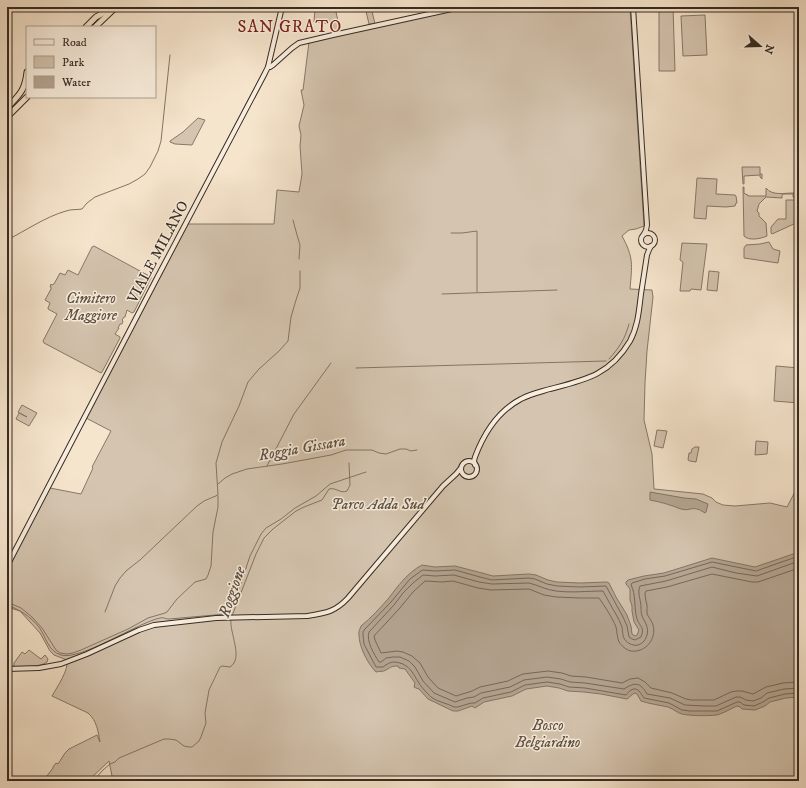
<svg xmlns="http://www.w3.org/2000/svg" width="806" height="788" font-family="'IM FELL DW Pica',serif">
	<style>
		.green { fill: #d5c5b0; stroke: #86786a }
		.water { fill: #b5a693; stroke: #827566 }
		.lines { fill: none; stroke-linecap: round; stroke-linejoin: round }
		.shore { stroke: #76685b; stroke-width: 1 }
		.stream { stroke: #827566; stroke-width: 1 }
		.secondary-casing { stroke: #362b23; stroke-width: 6 }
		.highway-casing { stroke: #362b23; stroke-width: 7 }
		.secondary { stroke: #f9eede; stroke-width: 4 }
		.highway { stroke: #f6e5cd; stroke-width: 5 }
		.labels { text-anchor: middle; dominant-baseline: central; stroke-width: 3; stroke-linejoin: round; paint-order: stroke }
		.street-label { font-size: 15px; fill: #362b23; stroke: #f9eede }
		.park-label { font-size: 15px; font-style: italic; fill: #5e5246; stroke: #f9eede }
		.water-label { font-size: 16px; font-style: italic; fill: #5c5045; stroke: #f9eede }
		.quarter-label { font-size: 17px; letter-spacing: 1px; fill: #7a1f14; stroke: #f9eede }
	</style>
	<rect width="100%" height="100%" fill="#f6e5cd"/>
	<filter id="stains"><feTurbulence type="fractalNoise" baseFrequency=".005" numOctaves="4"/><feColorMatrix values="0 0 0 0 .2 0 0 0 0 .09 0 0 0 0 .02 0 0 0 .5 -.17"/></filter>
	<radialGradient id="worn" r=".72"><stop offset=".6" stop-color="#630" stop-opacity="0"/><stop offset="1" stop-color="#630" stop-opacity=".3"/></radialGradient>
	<g class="green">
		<polygon points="312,7 335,7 340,31 334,32 333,24 314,22 315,9 312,8"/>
		<polygon points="365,7 371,7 375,24 369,24"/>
		<path d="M468,7H630L644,226L636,229L629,230L622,236C634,258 632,265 630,289L652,290L653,297L647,351L645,383L644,420L652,454L654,489L703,494L712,498L716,502L723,505L735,506L770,503L787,507L799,484V781H113L109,761L89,780L94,781H43L53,768V767L56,763L58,764L65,753L69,749L97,735L100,742C98,731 97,721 88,713L52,696C57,687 69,670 67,660L54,655L50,651L40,633L20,611L7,607V569L50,488L81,494L93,468L92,467L111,431L86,418L187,224H274L277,190L299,192L302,174L300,146L301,135L299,126L304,105L301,90H303L309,42Z"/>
		<polygon points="659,7 673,7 675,71 659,71"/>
		<polygon points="705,15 707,55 683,56 681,16"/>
		<polygon points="198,118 205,120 192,145 175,144 170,142 170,141 183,132"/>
		<polygon points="742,167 760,167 760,174 762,174 762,179 760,177 760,175 744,176 744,184 743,184"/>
		<polygon points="697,178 717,179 716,194 735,195 736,196 737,203 736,203 735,206 726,207 707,206 706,219 694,218"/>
		<path d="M743,187H744V193L745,194L748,195V196H766V188C772,196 785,193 793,193H795V197L794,198L793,197V194H783L782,195V198L766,197L759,204L757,211L759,213V216L766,223L767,236C760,239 749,241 744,236Z"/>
		<polygon points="786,200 794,200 795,201 796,223 772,234 771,233 771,227 778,219 786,219"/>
		<polygon points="769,242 773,249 780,251 778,263 744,258 744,248 746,245 760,244"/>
		<polygon points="682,243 707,244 701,290 691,289 690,291 680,291 683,262 680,260"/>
		<polygon points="94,246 151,277 151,278 134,312 132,313 127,310 125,317 124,317 122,320 123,321 122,324 120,324 118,328 119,328 115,334 120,337 120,338 102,372 101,373 44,343 43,341 57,314 48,309 48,308 50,303 45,300 51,289 51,287 50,287 51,284 52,285 54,284 60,273 65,275 68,270 78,275 92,247"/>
		<polygon points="709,271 719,272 717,291 707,290"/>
		<polygon points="776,366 799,368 799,403 774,401"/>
		<polygon points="22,405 37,413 29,426 16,419 19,413 27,417 18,412"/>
		<polygon points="657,430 667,431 663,448 654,446"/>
		<polygon points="756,441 768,442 767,454 755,455"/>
		<polygon points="695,447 699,447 696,462 690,461 688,460 689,453 691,453 692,449"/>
		<path d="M29,650L41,659L45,655L48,659L47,662C40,668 16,667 7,667L14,666V663L22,652L25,654Z"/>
	</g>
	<g class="water">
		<path d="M650,492L684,498L696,499L708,504L706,512L705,513C692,504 691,512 681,509C671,505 661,502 650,500Z"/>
		<path d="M799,552V697L786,698L770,702L765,706L755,710L742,709L740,707L737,706C730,709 724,713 717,715C708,716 691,716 682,714C677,713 674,709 668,707C659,705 650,704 641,701L637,694L635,693C632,694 630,697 627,699L601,694L584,692L568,691L559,688L547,686L526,689L512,696L484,702L475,708L472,706L458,711H453L428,699L419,689L416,688L414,687L415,683L405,669L399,668L398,666C392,666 391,667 386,670C383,672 379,671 376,672C368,664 359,647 359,635C358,632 360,629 361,626C371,618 380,608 388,599C398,586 407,573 422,565L435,567L455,566L482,573L493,576L529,574L536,575L548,580L557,582L580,583L607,582L609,583L616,597L627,615L631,626L632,634L635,636L637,635L639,630L634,622L632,611V606L630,600V589L626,584V582L628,580L644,576L664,573L712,558L755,567Z"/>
	</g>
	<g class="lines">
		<g class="shore">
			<path d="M799,556L756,571L712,562L665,576L645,579L632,583L631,585C636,593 634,610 637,619C640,627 645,627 641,637L635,640L632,639L629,637L627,626L623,617L606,586L580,587L557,586L547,584L535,579L529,578L492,580L480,577L455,570L435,571L423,570L421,571L410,579L405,585L391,602L365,629L363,632V635L364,644L376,667H383C391,661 394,661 403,664C412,669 413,674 419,683C421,687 427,693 431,697C437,702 447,703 454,707H458L471,703H475L483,698L511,692L525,685L547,682L560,684L569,687L585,688L626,695C628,693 629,691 631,690C638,686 641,694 644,698L669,703L682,710L690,711H717L737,702H740L744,705L754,706L763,702L769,698L785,694L799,693"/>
			<path d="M799,561L757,576L736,573L712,567L666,581L640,586C637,593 641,600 641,607C641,610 641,613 642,616C643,619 645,621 646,624C650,632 646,643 638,645C634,646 629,644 626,641C622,637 623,632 622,627C619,618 613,610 609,602C607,598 605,595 603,591C587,591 572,593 556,591C546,590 538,585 529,583L492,584L479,582L454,575L435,576L423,575L413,583L403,593L394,605L369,632C366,641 374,654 379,662H381L386,658L393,657H400L409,661L415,667L423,681L434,693L455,702L467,698L474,697L481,693L510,687L524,680L547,677L561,679L570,682L585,683L624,689C635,682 640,682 647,694L670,698L685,705L705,706H716L736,697H740L746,700L753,701L761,698L767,693L784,689L799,688"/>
			<path d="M799,568L758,582H752L712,574L667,587L646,591L645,593C645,597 646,601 647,605C647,608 647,611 647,614C649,618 652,621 653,625C657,638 646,653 631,651C626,650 622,646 619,642C617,637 617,632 616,627C613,619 604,605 599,598H580L556,597L544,595L529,589L491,590L478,588L453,581L442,582L425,581L413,592L399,609L374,636L375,640L381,653L397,651L403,652L412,656L420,663L428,677L438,688L456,696L472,691L480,687L508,681L514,678L523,674L548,671L562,673L571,676L586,677L622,683L630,679L638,678L645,682L651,688L672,693L686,699L691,700H714L731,692L736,691H742L753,694L766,687L783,683L799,682"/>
		</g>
		<g class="stream">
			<polyline points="293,220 297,235 300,245 299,259"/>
			<polyline points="451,233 462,233 477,231 477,292"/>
			<path d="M7,240C27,230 45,217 66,211C71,209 77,210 82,209L87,203L95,197L129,184L138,179L145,174L150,167L158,151L161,141L170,55"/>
			<polyline points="442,294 557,290"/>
			<path d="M609,359C619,348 625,339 629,324"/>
			<polyline points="356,368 606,361"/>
			<polyline points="267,466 294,414 331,363"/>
			<polyline points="218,484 225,478 232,474 247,469 282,464 331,455 346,450 372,450 379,453 386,454 400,449 406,449 411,451 417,450"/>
			<polyline points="7,602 21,608 32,617 42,628 56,650 60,653 67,654 73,653 81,650 128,629 148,618 165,613 167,612 177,599 195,582 206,579 208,575 211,566 213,532 218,507 218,496"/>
			<path d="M7,605C19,609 31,617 39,627C46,637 48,651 61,655C80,661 137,623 160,618C163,617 166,619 169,619L226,614L228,612L238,592L250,556L261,534L266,528L281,519L295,508L316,496L330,484L366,472"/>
			<polyline points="105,612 115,586 120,578 126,571 140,560 197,506 204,501 218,495 216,463 222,442 239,406 248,382 259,369 279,351 288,341 291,317 296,300 300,288 300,271"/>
			<path d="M232,616L256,554L264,538L273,529L296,511L304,507L322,500L329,489C336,487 340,494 347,491L350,485L349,463"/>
			<path d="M93,781L103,770L110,764L115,762L119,758L164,739H169L176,740L184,746L189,747H192L199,741L201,737L206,723L205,713L209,690L220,667L222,666L230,667C244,658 229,633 231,619"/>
		</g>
		<g class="secondary-casing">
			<g id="secondary">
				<polyline points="633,7 647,225 646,230 644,234"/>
				<polyline points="268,67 270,67 273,65 292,48 299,43 333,35 461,7"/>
				<circle cx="648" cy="240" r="7"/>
				<circle cx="469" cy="469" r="8"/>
				<path d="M475,465L474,461L475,457C484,433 498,411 521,399C530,394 540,392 550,389C585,380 610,375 630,341C638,326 639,310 641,294C643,281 645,268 647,255L649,250L651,246"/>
				<polyline points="7,566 157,278 264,75 268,67 282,7"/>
				<path d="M7,669L39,668L61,664L87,654L139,630L154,625L216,618L307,616C326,613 335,612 348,598L443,486L456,474L461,468"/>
			</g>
		</g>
		<g class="highway-casing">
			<g id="highway">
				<polyline points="86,27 96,17 105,12"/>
				<polyline points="95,27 116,7"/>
				<path d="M7,108C19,95 25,91 27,72"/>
				<polyline points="7,117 27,97"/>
			</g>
		</g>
		<use href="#secondary" class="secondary"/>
		<use href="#highway" class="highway"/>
	</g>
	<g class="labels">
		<g class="street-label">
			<text transform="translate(158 252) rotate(-62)">VIALE MILANO</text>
		</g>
		<g class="park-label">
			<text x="91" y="298">Cimitero<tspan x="91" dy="17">Maggiore</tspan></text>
			<text x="378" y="504">Parco Adda Sud</text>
			<text x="548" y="725">Bosco<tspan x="548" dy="17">Belgiardino</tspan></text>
		</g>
		<g class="water-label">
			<text transform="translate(302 448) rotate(-10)">Roggia Gissara</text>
			<text transform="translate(232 592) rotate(-71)">Roggione</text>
		</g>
		<g class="quarter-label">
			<text x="290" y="27">SAN GRATO</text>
		</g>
	</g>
	<rect width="806" height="788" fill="none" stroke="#f6e5cd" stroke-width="24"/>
	<rect x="8" y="8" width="790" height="772" fill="none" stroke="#362b23" stroke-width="2"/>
	<rect x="12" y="12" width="782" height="764" fill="none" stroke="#362b23"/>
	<rect x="26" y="26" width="130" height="72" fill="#f9eede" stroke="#aba093"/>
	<rect x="34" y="39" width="20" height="6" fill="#f9eede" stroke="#aba093"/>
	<text x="62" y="46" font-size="12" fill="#362b23">Road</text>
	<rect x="34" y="56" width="20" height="12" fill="#d5c5b0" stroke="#aba093"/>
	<text x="62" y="66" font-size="12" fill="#362b23">Park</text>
	<rect x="34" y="76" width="20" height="12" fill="#b5a693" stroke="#aba093"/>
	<text x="62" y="86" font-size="12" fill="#362b23">Water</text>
	<g transform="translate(760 46) rotate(110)" stroke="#f9eede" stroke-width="3" paint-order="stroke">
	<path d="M0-3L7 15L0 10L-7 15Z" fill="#362b23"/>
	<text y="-6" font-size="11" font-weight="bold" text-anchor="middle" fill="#362b23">N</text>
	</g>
	<rect width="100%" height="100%" filter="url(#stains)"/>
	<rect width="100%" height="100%" fill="url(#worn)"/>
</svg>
